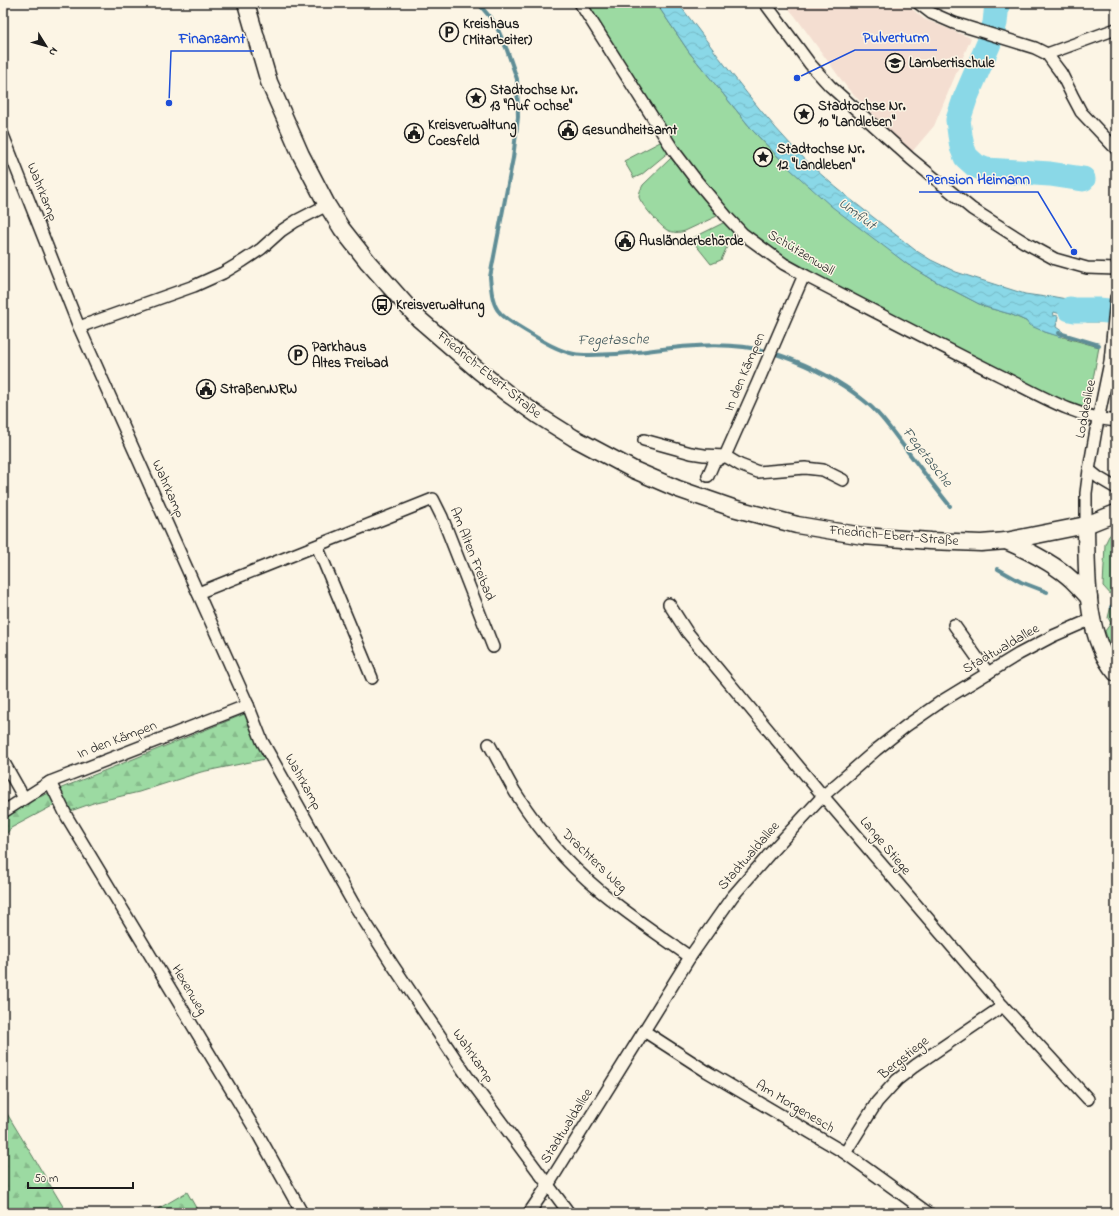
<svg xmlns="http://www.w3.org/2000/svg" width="1119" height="1216" font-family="'Indie Flower',sans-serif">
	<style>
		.built { fill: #f4ded1 }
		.green { fill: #9cdaa2; stroke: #5c7b5f }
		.forest { fill: url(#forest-firs); stroke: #5c7b5f }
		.water { fill: url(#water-waves); stroke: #5e8d96 }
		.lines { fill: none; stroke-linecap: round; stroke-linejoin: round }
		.stream { stroke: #5e8d96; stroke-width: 4 }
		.river { stroke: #8ad8e7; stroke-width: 25 }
		.street-casing { stroke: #1c1c1c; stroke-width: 14 }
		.secondary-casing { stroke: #1c1c1c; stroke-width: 19 }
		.street { stroke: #fcf5e5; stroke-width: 11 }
		.secondary { stroke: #fcf5e5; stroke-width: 16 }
		.labels { text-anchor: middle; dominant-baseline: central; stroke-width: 3; stroke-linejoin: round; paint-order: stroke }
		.poi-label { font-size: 14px; font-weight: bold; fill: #1c1c1c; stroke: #fcf5e5; text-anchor: start }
		.street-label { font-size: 14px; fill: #1c1c1c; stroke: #fcf5e5 }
		.water-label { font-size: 15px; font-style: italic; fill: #3d5459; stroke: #fcf5e5 }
		.leader { fill: none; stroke: #1d4ed8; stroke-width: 1.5 }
		.callout-dot { fill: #1d4ed8; stroke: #fcf5e5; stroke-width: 1.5 }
		.callout-label { font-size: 15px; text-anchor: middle; font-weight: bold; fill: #1d4ed8; stroke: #fcf5e5; stroke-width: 3; stroke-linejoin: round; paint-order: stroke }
	</style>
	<defs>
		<pattern id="forest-firs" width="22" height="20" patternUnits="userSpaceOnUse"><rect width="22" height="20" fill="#9cdaa2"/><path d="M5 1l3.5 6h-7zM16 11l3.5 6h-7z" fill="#86ba8b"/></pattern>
		<pattern id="water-waves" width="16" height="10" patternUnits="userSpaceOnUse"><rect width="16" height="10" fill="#8ad8e7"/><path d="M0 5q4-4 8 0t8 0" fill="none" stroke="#76b9c6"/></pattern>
	</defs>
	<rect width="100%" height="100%" fill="#fcf5e5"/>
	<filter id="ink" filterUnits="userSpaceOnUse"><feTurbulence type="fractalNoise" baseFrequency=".025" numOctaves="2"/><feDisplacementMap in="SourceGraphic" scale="8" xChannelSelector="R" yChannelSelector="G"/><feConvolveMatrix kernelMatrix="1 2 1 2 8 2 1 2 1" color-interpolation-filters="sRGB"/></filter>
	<g filter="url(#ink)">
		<polygon class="built" points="784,3 905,3 924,19 971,38 934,126 911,153 848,89 795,16"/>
		<g class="green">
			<polygon points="588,3 656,3 689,52 754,132 790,169 907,264 935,281 985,307 1010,314 1026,321 1045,332 1099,347 1087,411 1077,409 975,360 793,265 763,244 737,221 663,132"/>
			<polygon points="662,141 670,151 641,175 634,178 624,161"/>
			<path d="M671,158L717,216L685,231C679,233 673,233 667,230C661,227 640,203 639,197C639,192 641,189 643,185Z"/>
			<polygon points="725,222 734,231 721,260 711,264 691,239"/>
			<polygon points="1116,528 1116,658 1110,647 1105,631 1111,623 1108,618 1113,597 1103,586 1105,544 1109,536"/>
		</g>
		<g class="forest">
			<polygon points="247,713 265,759 201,772 139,792 96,802 65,813 58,803 11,828 3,838 3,816 22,804"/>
			<polygon points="3,1107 67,1213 3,1213"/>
			<polygon points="187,1192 199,1213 151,1213"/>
		</g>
		<path class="water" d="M656,3H678C715,51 750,101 792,146C828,185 873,216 915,250L931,260L956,272L1025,294L1046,297L1050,296L1083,302L1103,301L1102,322H1087L1054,312L1053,315L1058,316L1056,327L1063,332L1061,337L1045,332L1029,325L1026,321L1010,314L985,307L935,281L907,264L831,206L790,169L754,132L689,52Z"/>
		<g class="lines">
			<g class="stream">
				<path d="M478,3L495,23L507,50L517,79L518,117L513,158L490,277C493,312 496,313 526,331C541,340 556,350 574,354C579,355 585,355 590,355C606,355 622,354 638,352C686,346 736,339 782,356C810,366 838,380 862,399C878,411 890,428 902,444C918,465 934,486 950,506"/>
				<polyline points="1059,333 1099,345"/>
				<polyline points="998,569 1021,582 1047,592"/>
				<polyline points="1111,607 1116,608"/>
			</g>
			<g class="river">
				<polyline points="997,3 995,23 989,43 965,99 958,120 960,135 962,147 966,157 976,166 986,170 1050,174 1083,179"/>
				<polyline points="1070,309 1075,310 1099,310 1116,312"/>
			</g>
			<g class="street-casing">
				<g id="street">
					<path d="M580,3L674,151L696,180L727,217L743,234L784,264L804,275C870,309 935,343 1001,376C1038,394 1074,417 1116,421"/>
					<polyline points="765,3 810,64 830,86 911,159 972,209 1024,242 1055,259 1087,268 1116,269"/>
					<polyline points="918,3 931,13 954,23 1035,48 1047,54 1055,65 1061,73 1072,95 1081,112 1116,149"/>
					<polyline points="1047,54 1116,29"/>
					<polyline points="3,135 79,327 248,705 262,741 353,903 392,964 467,1076 569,1213"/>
					<polyline points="79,327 194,286 223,273 243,261 261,249 281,231 296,221 327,205"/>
					<polyline points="644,440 691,453 704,455 725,456 740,465 758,472 805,468 823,470 843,480"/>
					<polyline points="1089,470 1099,478 1116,488"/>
					<polyline points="708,476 714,462 725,456 757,384 804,275"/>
					<polyline points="1086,525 1086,493 1089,470 1096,430 1110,362 1116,298"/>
					<polyline points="317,546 372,678"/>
					<polyline points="198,593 433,499 442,517 493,647"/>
					<polyline points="669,604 687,632 823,796 1003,1006 1088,1099"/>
					<polyline points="954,625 988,673"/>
					<path d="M489,744C498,760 506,777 515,792C529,814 546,837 563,856C600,896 646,926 690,957"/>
					<polyline points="3,761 24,798"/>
					<polyline points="50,782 67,817 259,1136 302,1213"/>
					<polyline points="3,812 50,782 248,705"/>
					<polyline points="644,1031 706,1071 845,1153 928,1213"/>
					<polyline points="845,1153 877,1102 897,1080 916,1065 1003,1006"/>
					<polyline points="529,1213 548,1185 690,957 732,897 772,851 823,796 876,750 906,726 942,701 1019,654 1053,636 1092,619"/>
				</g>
			</g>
			<g class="secondary-casing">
				<g id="secondary">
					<polyline points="246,3 269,82 301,155 327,205 342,229 368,262 407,306 419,319 479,371 508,394 539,416 574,438 634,470 678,489 733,508 797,525 863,536 930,541 981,543 1006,541 1086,525 1116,513"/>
					<path d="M1086,525C1087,572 1084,636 1116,673"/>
					<path d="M1006,541C1029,551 1054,563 1072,580C1078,586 1084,592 1089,598"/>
				</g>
			</g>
			<use href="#street" class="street"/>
			<use href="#secondary" class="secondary"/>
		</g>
	</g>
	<defs>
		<g id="parking-ring" transform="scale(1)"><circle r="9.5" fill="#fcf5e5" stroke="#1c1c1c" stroke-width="1.5"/><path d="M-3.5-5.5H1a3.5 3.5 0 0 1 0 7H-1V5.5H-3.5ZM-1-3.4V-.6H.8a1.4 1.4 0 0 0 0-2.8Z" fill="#1c1c1c"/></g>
		<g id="school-ring" transform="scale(1)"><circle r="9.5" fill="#fcf5e5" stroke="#1c1c1c" stroke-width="1.5"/><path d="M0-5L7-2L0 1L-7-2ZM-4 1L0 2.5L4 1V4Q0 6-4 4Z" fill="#1c1c1c"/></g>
		<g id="sight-ring" transform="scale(1)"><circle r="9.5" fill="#fcf5e5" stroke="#1c1c1c" stroke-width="1.5"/><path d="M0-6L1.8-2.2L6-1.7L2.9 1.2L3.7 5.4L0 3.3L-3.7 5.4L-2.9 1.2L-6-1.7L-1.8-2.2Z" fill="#1c1c1c"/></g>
		<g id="civic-ring" transform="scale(1)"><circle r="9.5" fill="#fcf5e5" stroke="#1c1c1c" stroke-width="1.5"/><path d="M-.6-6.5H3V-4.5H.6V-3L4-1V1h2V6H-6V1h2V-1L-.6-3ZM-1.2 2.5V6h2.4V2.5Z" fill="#1c1c1c"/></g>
		<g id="bus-ring" transform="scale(1)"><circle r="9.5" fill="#fcf5e5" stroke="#1c1c1c" stroke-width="1.5"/><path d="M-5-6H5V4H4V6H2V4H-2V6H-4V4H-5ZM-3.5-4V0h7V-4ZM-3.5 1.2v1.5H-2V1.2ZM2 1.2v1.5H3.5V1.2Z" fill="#1c1c1c"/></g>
	</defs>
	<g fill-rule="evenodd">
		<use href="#parking-ring" x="449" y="32"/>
		<use href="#school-ring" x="895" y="63"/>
		<use href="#sight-ring" x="476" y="98"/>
		<use href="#sight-ring" x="804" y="114"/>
		<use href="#civic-ring" x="568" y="130"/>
		<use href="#civic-ring" x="414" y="133"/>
		<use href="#sight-ring" x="763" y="157"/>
		<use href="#civic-ring" x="625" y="241"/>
		<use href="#bus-ring" x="382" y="305"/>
		<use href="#parking-ring" x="298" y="355"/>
		<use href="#civic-ring" x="206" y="389"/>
	</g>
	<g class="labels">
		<g class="poi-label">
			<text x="463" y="24">Kreishaus<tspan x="463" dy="16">(Mitarbeiter)</tspan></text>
			<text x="909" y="63">Lambertischule</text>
			<text x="490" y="90">Stadtochse Nr.<tspan x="490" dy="16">13 "Auf Ochse"</tspan></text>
			<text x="818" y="106">Stadtochse Nr.<tspan x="818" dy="16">10 "Landleben"</tspan></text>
			<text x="428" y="125">Kreisverwaltung<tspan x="428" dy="16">Coesfeld</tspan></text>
			<text x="582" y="130">Gesundheitsamt</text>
			<text x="777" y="149">Stadtochse Nr.<tspan x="777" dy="16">12 "Landleben"</tspan></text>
			<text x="639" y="241">Ausländerbehörde</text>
			<text x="396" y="305">Kreisverwaltung</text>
			<text x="312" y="347">Parkhaus<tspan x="312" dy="16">Altes Freibad</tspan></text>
			<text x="220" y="389">Straßen.NRW</text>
		</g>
		<g class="street-label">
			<text transform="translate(42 192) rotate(68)">Wahrkamp</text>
			<text transform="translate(801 253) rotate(31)">Schützenwall</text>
			<text transform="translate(745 372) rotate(-67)">In den Kämpen</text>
			<text transform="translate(489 375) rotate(39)">Friedrich-Ebert-Straße</text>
			<text transform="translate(1086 409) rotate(-79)">Loddeallee</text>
			<text transform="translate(168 489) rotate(66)">Wahrkamp</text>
			<text transform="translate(894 536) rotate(5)">Friedrich-Ebert-Straße</text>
			<text transform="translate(472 554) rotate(68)">Am Alten Freibad</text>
			<text transform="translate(1001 649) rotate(-30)">Stadtwaldallee</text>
			<text transform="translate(117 740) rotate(-21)">In den Kämpen</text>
			<text transform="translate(303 782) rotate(61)">Wahrkamp</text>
			<text transform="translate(885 846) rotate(50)">Lange Stiege</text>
			<text transform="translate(749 856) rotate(-49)">Stadtwaldallee</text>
			<text transform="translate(594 861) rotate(44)">Drachters Weg</text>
			<text transform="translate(189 990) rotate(59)">Hexenweg</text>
			<text transform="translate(473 1056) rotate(55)">Wahrkamp</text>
			<text transform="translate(904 1058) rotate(-39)">Bergstiege</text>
			<text transform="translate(795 1107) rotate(31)">Am Morgenesch</text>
			<text transform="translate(567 1126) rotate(-58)">Stadtwaldallee</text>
		</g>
		<g class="water-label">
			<text transform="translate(857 214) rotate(37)">Umflut</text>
			<text transform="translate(613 340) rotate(-1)">Fegetasche</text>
			<text transform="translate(927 457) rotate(52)">Fegetasche</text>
		</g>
	</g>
	<path class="leader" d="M797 78L855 50H937M169 103L171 51H254M1074 252L1038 192H919"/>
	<g class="callout-dot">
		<circle cx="797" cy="78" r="4"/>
		<circle cx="169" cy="103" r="4"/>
		<circle cx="1074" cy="252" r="4"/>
	</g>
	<g class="callout-label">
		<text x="896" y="42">Pulverturm</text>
		<text x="212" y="43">Finanzamt</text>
		<text x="978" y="184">Pension Heimann</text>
	</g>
	<rect width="1119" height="1216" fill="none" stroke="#fcf5e5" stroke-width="16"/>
	<rect x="8" y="8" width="1103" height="1200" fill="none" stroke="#1c1c1c" stroke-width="1.5" filter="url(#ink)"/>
	<g transform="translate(46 46) rotate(127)" stroke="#fcf5e5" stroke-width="3" paint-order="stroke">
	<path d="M0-3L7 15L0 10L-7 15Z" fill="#1c1c1c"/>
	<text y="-6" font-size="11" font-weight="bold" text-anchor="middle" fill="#1c1c1c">N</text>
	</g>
	<path d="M28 1182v6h105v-6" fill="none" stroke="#1c1c1c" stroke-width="2"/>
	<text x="34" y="1182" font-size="12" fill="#1c1c1c" stroke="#fcf5e5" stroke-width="3" paint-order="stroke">50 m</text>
</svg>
